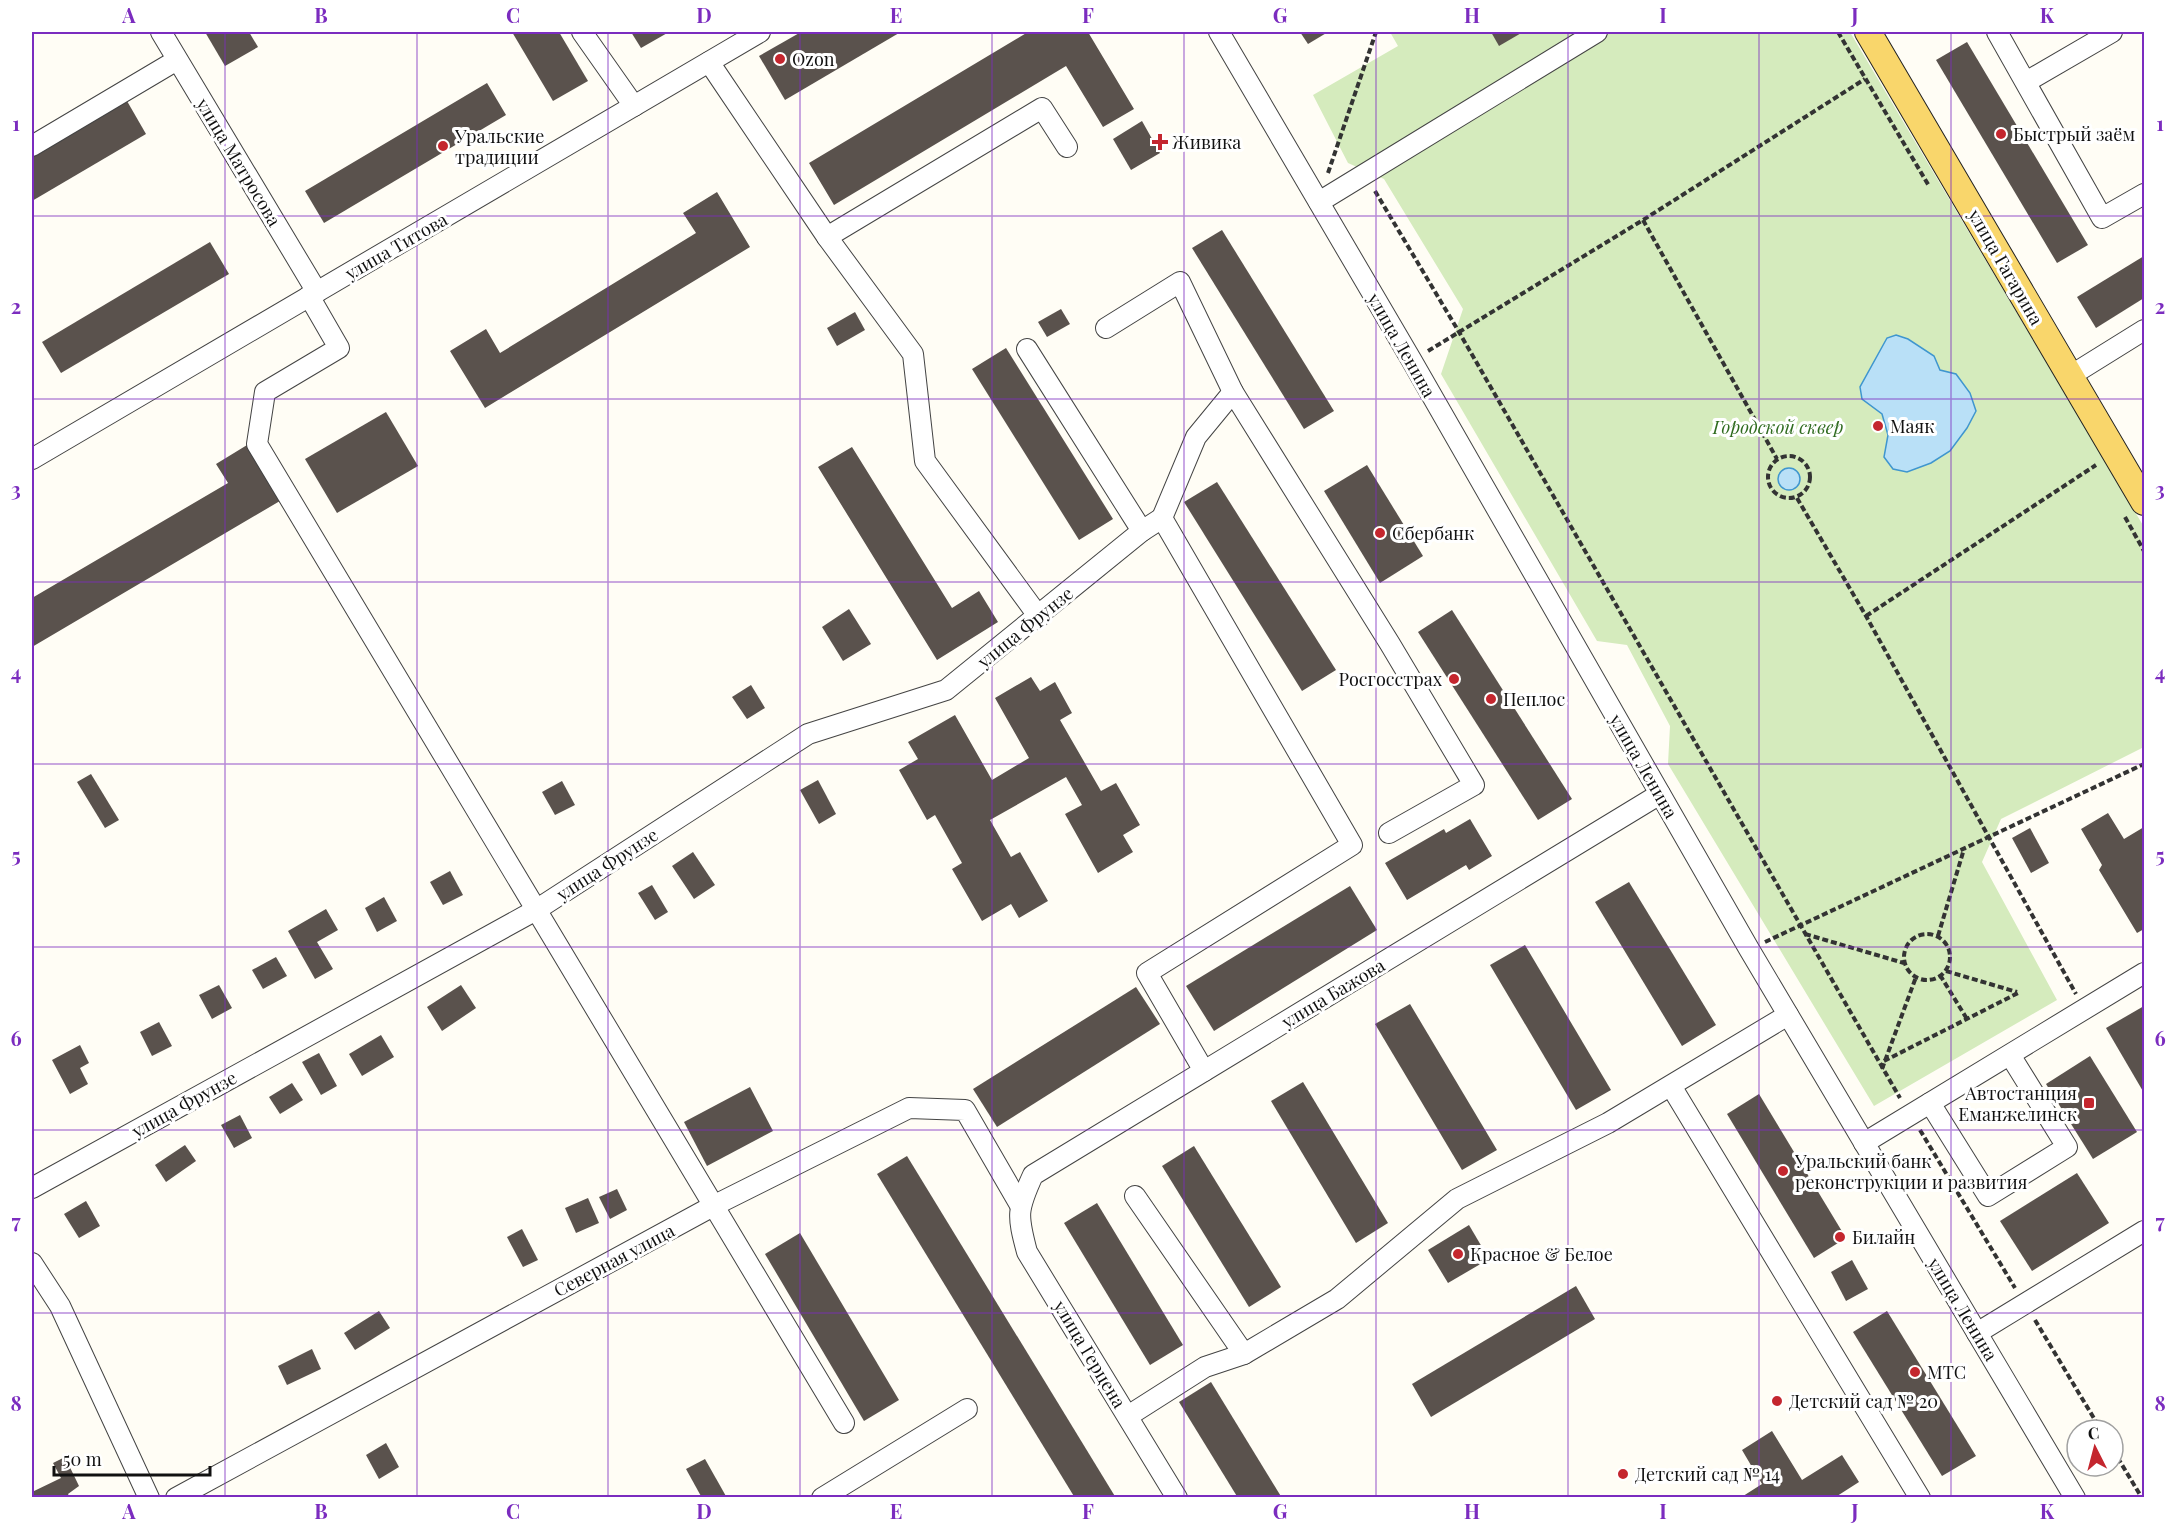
<svg xmlns="http://www.w3.org/2000/svg" width="2176" height="1529" font-family="'Playfair Display',serif">
	<style>
		.green { fill: #d5ebbd }
		.water { fill: #b9e0f7; stroke: #3f96cf; stroke-width: 1.5 }
		.building { fill: #5a524d }
		.lines { fill: none; stroke-linecap: round; stroke-linejoin: round }
		.minor-casing { stroke: #444; stroke-width: 22 }
		.major-casing { stroke: #222; stroke-width: 28 }
		.path { stroke: #333; stroke-width: 4; stroke-dasharray: 6 3; stroke-linecap: butt }
		.minor { stroke: #fff; stroke-width: 20 }
		.major { stroke: #f9d66b; stroke-width: 26 }
		.grid { fill: none; stroke: #7b2cbf; stroke-width: 1.5; stroke-opacity: 0.55 }
		.poi-dot { fill: #c4262e; stroke: #fff; stroke-width: 2 }
		.labels { text-anchor: middle; dominant-baseline: central; stroke-width: 6; stroke-linejoin: round; paint-order: stroke }
		.poi-label { font-size: 18px; fill: #111; stroke: #fff; text-anchor: start }
		.street-label { font-size: 18px; fill: #111; stroke: #fff }
		.park-label { font-size: 18px; font-style: italic; fill: #2f6b1f; stroke: #fff }
		.neatline { fill: none; stroke: #7b2cbf; stroke-width: 2 }
		.grid-label { font-size: 20px; text-anchor: middle; font-weight: bold; fill: #7b2cbf }
	</style>
	<rect width="100%" height="100%" fill="#fffdf5"/>
	<polygon class="green" points="1390,32 1850,32 2144,527 2144,747 2001,819 1982,862 2057,1000 1874,1106 1668,764 1670,726 1627,645 1597,641 1441,374 1463,309 1384,179 1348,163 1313,95 1398,46"/>
	<g class="water">
		<polygon points="1896,335 1908,339 1934,356 1940,370 1956,374 1970,393 1976,411 1967,428 1950,451 1931,463 1907,472 1893,469 1884,457 1888,435 1882,414 1862,399 1860,387 1887,338"/>
		<circle cx="1789" cy="479" r="11"/>
	</g>
	<g class="building">
		<polygon points="205,32 249,32 258,47 225,66"/>
		<polygon points="512,32 559,32 588,81 553,101"/>
		<polygon points="631,32 669,32 641,48"/>
		<polygon points="801,32 898,32 899,33 785,100 759,56"/>
		<polygon points="1028,32 1088,32 1134,109 1103,127 1066,66 834,205 809,163"/>
		<polygon points="1300,32 1328,32 1308,44"/>
		<polygon points="1491,32 1523,32 1499,46"/>
		<polygon points="1967,42 2088,245 2057,263 1936,60"/>
		<polygon points="487,83 506,115 324,223 305,191"/>
		<polygon points="127,101 146,134 32,201 32,157"/>
		<polygon points="1142,121 1160,153 1131,170 1113,139"/>
		<polygon points="717,192 750,247 485,408 450,351 486,329 500,353 696,233 683,213"/>
		<polygon points="1222,230 1334,411 1304,429 1192,248"/>
		<polygon points="210,242 229,274 61,373 42,342"/>
		<polygon points="2144,256 2144,298 2096,328 2077,297"/>
		<polygon points="1061,309 1070,324 1047,337 1038,322"/>
		<polygon points="855,312 865,330 837,346 827,328"/>
		<polygon points="1006,348 1113,519 1079,540 972,369"/>
		<polygon points="386,412 418,466 337,513 305,459"/>
		<polygon points="252,442 285,498 32,647 32,598 228,483 216,464"/>
		<polygon points="852,447 952,608 979,591 998,622 937,660 818,467"/>
		<polygon points="1367,465 1423,556 1380,583 1324,491"/>
		<polygon points="1217,482 1336,670 1302,691 1184,502"/>
		<polygon points="849,609 871,644 843,661 822,627"/>
		<polygon points="1452,610 1572,799 1538,820 1418,632"/>
		<polygon points="1031,677 1040,691 1055,682 1072,713 1060,720 1101,791 1116,783 1140,825 1123,835 1133,852 1098,873 1065,814 1082,805 1066,777 990,820 1011,857 1020,852 1048,901 1019,918 1011,904 982,921 952,869 962,863 935,815 927,820 899,770 918,759 908,742 955,715 992,780 1029,758 995,698"/>
		<polygon points="751,685 765,708 747,719 732,697"/>
		<polygon points="91,774 119,820 105,828 77,782"/>
		<polygon points="818,780 836,814 819,824 800,790"/>
		<polygon points="562,781 575,805 555,815 542,792"/>
		<polygon points="2108,813 2124,839 2144,827 2144,929 2137,933 2099,870 2102,865 2081,829"/>
		<polygon points="1470,819 1492,856 1469,870 1466,865 1407,900 1385,863 1444,829 1446,833"/>
		<polygon points="2030,828 2049,863 2031,873 2012,838"/>
		<polygon points="693,852 715,885 694,899 672,866"/>
		<polygon points="450,871 463,895 443,905 430,882"/>
		<polygon points="1629,882 1716,1025 1682,1046 1595,902"/>
		<polygon points="652,885 668,912 655,920 638,893"/>
		<polygon points="1350,886 1377,930 1214,1031 1186,986"/>
		<polygon points="384,897 397,921 377,932 365,908"/>
		<polygon points="326,909 338,930 317,942 333,969 315,979 288,931"/>
		<polygon points="1525,945 1611,1090 1576,1110 1490,965"/>
		<polygon points="276,957 287,976 263,989 252,970"/>
		<polygon points="219,985 232,1008 212,1019 199,995"/>
		<polygon points="461,985 476,1008 442,1031 427,1007"/>
		<polygon points="1136,987 1160,1024 997,1127 973,1089"/>
		<polygon points="1410,1004 1497,1150 1462,1170 1375,1024"/>
		<polygon points="2144,1006 2144,1093 2106,1028"/>
		<polygon points="159,1022 172,1046 152,1056 140,1032"/>
		<polygon points="381,1035 394,1057 362,1076 349,1054"/>
		<polygon points="80,1045 89,1063 80,1068 88,1084 70,1094 52,1060"/>
		<polygon points="319,1053 337,1086 321,1095 302,1062"/>
		<polygon points="2090,1056 2137,1132 2093,1159 2046,1084"/>
		<polygon points="1303,1082 1388,1223 1356,1243 1271,1101"/>
		<polygon points="292,1083 303,1100 280,1114 269,1097"/>
		<polygon points="750,1087 773,1131 707,1166 684,1122"/>
		<polygon points="1759,1094 1846,1238 1814,1258 1727,1114"/>
		<polygon points="240,1115 252,1138 234,1148 221,1125"/>
		<polygon points="185,1145 196,1161 166,1182 155,1165"/>
		<polygon points="1194,1146 1281,1287 1249,1307 1162,1166"/>
		<polygon points="907,1156 1116,1498 1075,1498 877,1174"/>
		<polygon points="2077,1173 2109,1223 2032,1271 2000,1221"/>
		<polygon points="617,1189 627,1210 610,1219 599,1197"/>
		<polygon points="588,1198 599,1223 576,1233 565,1208"/>
		<polygon points="86,1201 100,1226 79,1238 64,1214"/>
		<polygon points="1097,1203 1183,1345 1150,1365 1064,1223"/>
		<polygon points="1469,1225 1489,1259 1448,1283 1428,1250"/>
		<polygon points="522,1229 538,1260 523,1267 507,1237"/>
		<polygon points="800,1233 899,1400 864,1421 765,1254"/>
		<polygon points="1852,1260 1868,1289 1846,1301 1831,1272"/>
		<polygon points="1576,1286 1595,1319 1431,1417 1412,1384"/>
		<polygon points="379,1311 390,1328 355,1350 344,1333"/>
		<polygon points="1887,1311 1976,1456 1942,1476 1853,1332"/>
		<polygon points="312,1349 321,1369 287,1385 278,1366"/>
		<polygon points="1211,1382 1282,1498 1238,1498 1179,1402"/>
		<polygon points="1772,1431 1802,1480 1842,1455 1859,1482 1834,1498 1740,1498 1762,1484 1742,1450"/>
		<polygon points="386,1443 399,1467 379,1479 366,1455"/>
		<polygon points="65,1457 79,1486 68,1494 70,1498 33,1498 32,1492 61,1478 53,1463"/>
		<polygon points="705,1459 727,1498 702,1498 686,1469"/>
	</g>
	<g class="lines">
		<g class="minor-casing">
			<g id="minor">
				<polyline points="161,32 317,292"/>
				<polyline points="582,32 634,106"/>
				<polyline points="1219,32 1412,361 1749,949 2075,1498"/>
				<polyline points="1997,32 2102,218 2144,194"/>
				<polyline points="709,62 827,237 913,354 925,461 1039,617"/>
				<polyline points="2026,82 2112,32"/>
				<polyline points="32,146 177,60"/>
				<polyline points="1319,202 1597,32"/>
				<polyline points="827,237 1042,108 1067,147"/>
				<polyline points="309,296 339,348 265,392 257,444 844,1423"/>
				<polyline points="1106,328 1180,282 1233,392 1390,644 1474,785 1389,833"/>
				<polyline points="1027,349 1142,531"/>
				<polyline points="2070,376 2144,330"/>
				<polyline points="32,459 760,32"/>
				<polyline points="1162,518 1352,845 1147,973 1204,1071"/>
				<polyline points="1162,518 1196,437 1233,392"/>
				<polyline points="1671,1086 1920,1498"/>
				<polyline points="1930,1103 1988,1196 2067,1147 2010,1055"/>
				<polyline points="1864,1143 2144,973"/>
				<polyline points="32,1188 536,910 808,734 946,690 1142,531 1162,518"/>
				<polyline points="1135,1196 1244,1354"/>
				<polyline points="32,1263 60,1306 149,1498"/>
				<polyline points="1977,1333 2144,1231"/>
				<polyline points="1128,1416 1205,1367 1244,1354 1337,1299 1457,1199 1608,1123 1788,1015"/>
				<polyline points="176,1498 713,1206 909,1108 965,1110 1020,1205"/>
				<polyline points="822,1498 967,1409"/>
				<path d="M1177,1498L1027,1252C1017,1215 1017,1210 1033,1175L1660,794"/>
			</g>
		</g>
		<g class="major-casing">
			<polyline id="major" points="1868,32 2144,502"/>
		</g>
		<g class="path">
			<polyline points="1838,32 1929,186"/>
			<polyline points="1328,173 1376,32"/>
			<polyline points="1375,191 1459,332 1900,1098"/>
			<polyline points="1643,220 1777,459"/>
			<polyline points="1428,351 1643,220 1865,79"/>
			<circle cx="1789" cy="477" r="21"/>
			<polyline points="1797,498 1866,616 2076,994"/>
			<polyline points="2125,517 2144,551"/>
			<polyline points="1866,616 2096,465"/>
			<polyline points="1805,934 1904,963"/>
			<circle cx="1927" cy="957" r="23"/>
			<polyline points="1938,936 1964,849"/>
			<polyline points="1765,942 2144,764"/>
			<polyline points="1946,971 2017,992"/>
			<polyline points="1940,975 1967,1019"/>
			<polyline points="1884,1061 2018,993"/>
			<polyline points="1882,1069 1916,977"/>
			<polyline points="1920,1130 2015,1288"/>
			<polyline points="2035,1320 2101,1430"/>
			<polyline points="2113,1450 2142,1498"/>
		</g>
		<use href="#minor" class="minor"/>
		<use href="#major" class="major"/>
	</g>
	<path class="grid" d="M225,32V1498M417,32V1498M608,32V1498M800,32V1498M992,32V1498M1184,32V1498M1376,32V1498M1568,32V1498M1759,32V1498M1951,32V1498M32,216H2144M32,399H2144M32,582H2144M32,764H2144M32,947H2144M32,1130H2144M32,1313H2144"/>
	<g class="poi-dot">
		<circle cx="780" cy="59" r="6"/>
		<circle cx="2001" cy="134" r="6"/>
		<path d="M1157 133h6v6h6v6h-6v6h-6v-6h-6v-6h6z"/>
		<circle cx="443" cy="146" r="6"/>
		<circle cx="1878" cy="426" r="6"/>
		<circle cx="1380" cy="533" r="6"/>
		<circle cx="1454" cy="679" r="6"/>
		<circle cx="1491" cy="699" r="6"/>
		<rect x="2083" y="1097" width="12" height="12" rx="3"/>
		<circle cx="1783" cy="1171" r="6"/>
		<circle cx="1840" cy="1237" r="6"/>
		<circle cx="1458" cy="1254" r="6"/>
		<circle cx="1915" cy="1372" r="6"/>
		<circle cx="1777" cy="1401" r="6"/>
		<circle cx="1623" cy="1474" r="6"/>
	</g>
	<g class="labels">
		<g class="poi-label">
			<text x="792" y="59">Ozon</text>
			<text x="2013" y="134">Быстрый заём</text>
			<text x="455" y="136">Уральские<tspan x="455" dy="21">традиции</tspan></text>
			<text x="1172" y="142">Живика</text>
			<text x="1890" y="426">Маяк</text>
			<text x="1392" y="533">Сбербанк</text>
			<text x="1442" y="679" text-anchor="end">Росгосстрах</text>
			<text x="1503" y="699">Пеплос</text>
			<text x="2077" y="1093" text-anchor="end">Автостанция<tspan x="2077" dy="21">Еманжелинск</tspan></text>
			<text x="1795" y="1161">Уральский банк<tspan x="1795" dy="21">реконструкции и развития</tspan></text>
			<text x="1852" y="1237">Билайн</text>
			<text x="1470" y="1254">Красное &amp; Белое</text>
			<text x="1927" y="1372">МТС</text>
			<text x="1789" y="1401">Детский сад № 20</text>
			<text x="1635" y="1474">Детский сад № 14</text>
		</g>
		<g class="street-label">
			<text transform="translate(239 162) rotate(59)">улица Матросова</text>
			<text transform="translate(396 246) rotate(-30)">улица Титова</text>
			<text transform="translate(2006 267) rotate(60)">улица Гагарина</text>
			<text transform="translate(1402 345) rotate(60)">улица Ленина</text>
			<text transform="translate(1025 627) rotate(-39)">улица Фрунзе</text>
			<text transform="translate(1644 766) rotate(60)">улица Ленина</text>
			<text transform="translate(607 864) rotate(-33)">улица Фрунзе</text>
			<text transform="translate(1333 993) rotate(-31)">улица Бажова</text>
			<text transform="translate(184 1104) rotate(-29)">улица Фрунзе</text>
			<text transform="translate(614 1260) rotate(-28)">Северная улица</text>
			<text transform="translate(1963 1309) rotate(59)">улица Ленина</text>
			<text transform="translate(1090 1354) rotate(59)">улица Герцена</text>
		</g>
		<g class="park-label">
			<text x="1778" y="427">Городской сквер</text>
		</g>
	</g>
	<rect width="2176" height="1529" fill="none" stroke="#ffffff" stroke-width="66"/>
	<g transform="translate(2095 1448) rotate(354)"><circle r="28" fill="#ffffff" stroke="#a0a0a0" stroke-width="1.5"/>
	<path d="M0-4.5L10 22L0 15L-10 22Z" fill="#c4262e"/>
	<text y="-9" font-size="16" font-weight="bold" text-anchor="middle" fill="#111111">С</text>
	</g>
	<path d="M54 1466v9h156v-9" fill="none" stroke="#111111" stroke-width="3"/>
	<text x="63" y="1466" font-size="18" fill="#111111" stroke="#ffffff" stroke-width="4.5" paint-order="stroke">50 m</text>
	<rect x="33" y="33" width="2110" height="1463" class="neatline"/>
	<g class="grid-label">
		<text x="129" y="23">A</text>
		<text x="321" y="23">B</text>
		<text x="513" y="23">C</text>
		<text x="704" y="23">D</text>
		<text x="896" y="23">E</text>
		<text x="1088" y="23">F</text>
		<text x="1280" y="23">G</text>
		<text x="1472" y="23">H</text>
		<text x="1663" y="23">I</text>
		<text x="1855" y="23">J</text>
		<text x="2047" y="23">K</text>
		<text x="16" y="131">1</text>
		<text x="2160" y="131">1</text>
		<text x="16" y="314">2</text>
		<text x="2160" y="314">2</text>
		<text x="16" y="497">3</text>
		<text x="2160" y="497">3</text>
		<text x="16" y="680">4</text>
		<text x="2160" y="680">4</text>
		<text x="16" y="863">5</text>
		<text x="2160" y="863">5</text>
		<text x="16" y="1046">6</text>
		<text x="2160" y="1046">6</text>
		<text x="16" y="1229">7</text>
		<text x="2160" y="1229">7</text>
		<text x="16" y="1411">8</text>
		<text x="2160" y="1411">8</text>
		<text x="129" y="1519">A</text>
		<text x="321" y="1519">B</text>
		<text x="513" y="1519">C</text>
		<text x="704" y="1519">D</text>
		<text x="896" y="1519">E</text>
		<text x="1088" y="1519">F</text>
		<text x="1280" y="1519">G</text>
		<text x="1472" y="1519">H</text>
		<text x="1663" y="1519">I</text>
		<text x="1855" y="1519">J</text>
		<text x="2047" y="1519">K</text>
	</g>
</svg>
